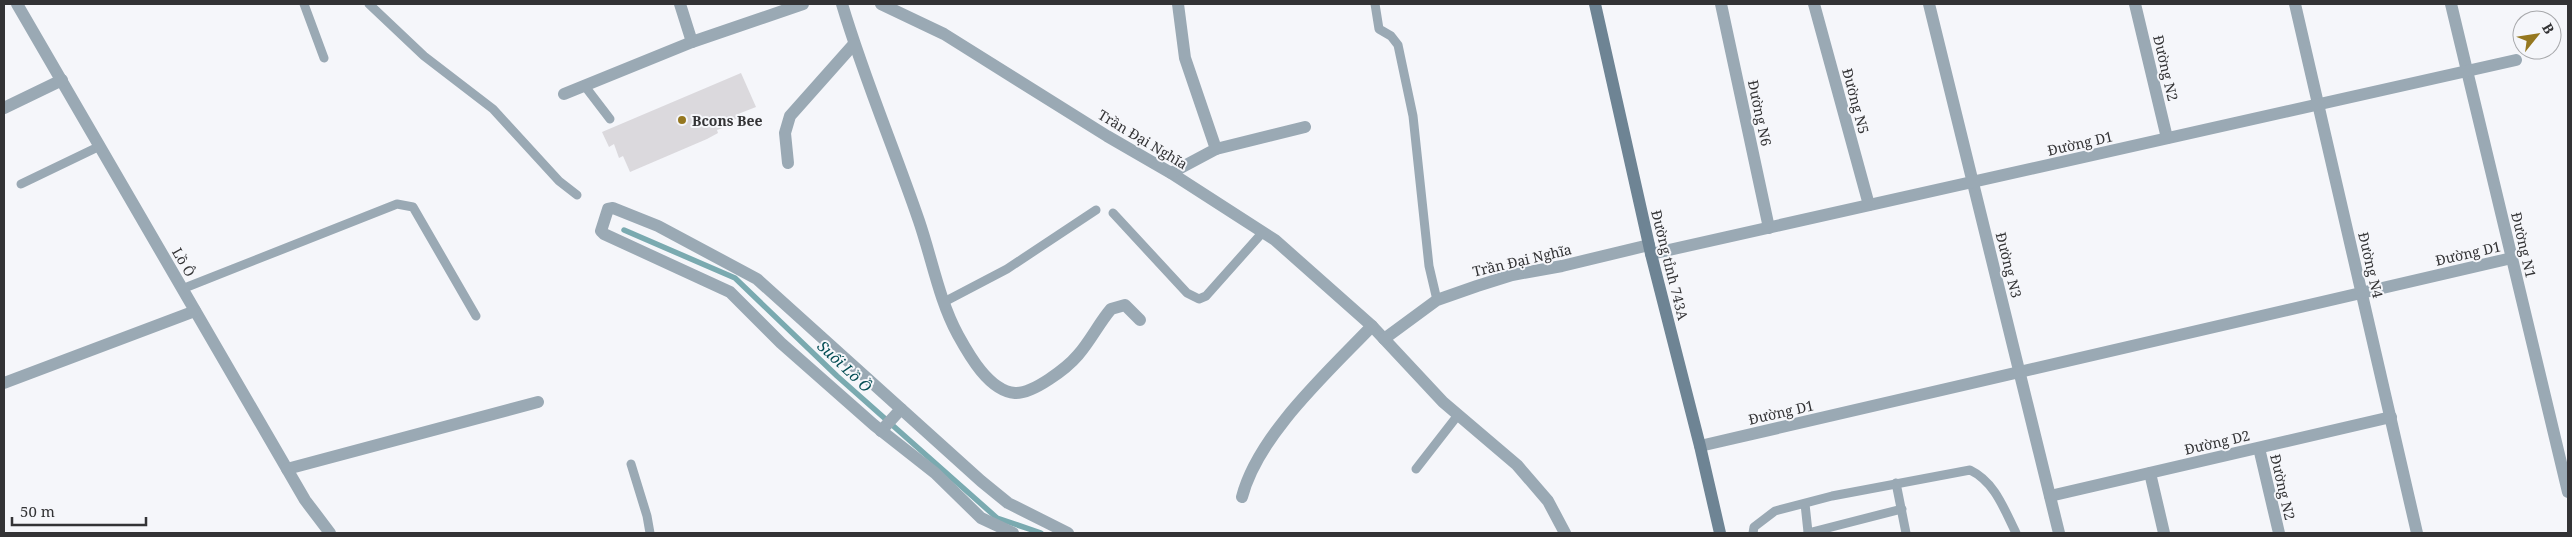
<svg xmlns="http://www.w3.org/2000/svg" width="2572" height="537" font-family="'Noto Serif',serif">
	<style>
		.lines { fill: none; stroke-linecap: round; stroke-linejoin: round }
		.stream { stroke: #7aaab0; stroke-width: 5.5 }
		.building { fill: #dbd9dd }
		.lane { stroke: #9aa9b4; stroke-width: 9 }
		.street { stroke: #9aa9b4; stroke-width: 12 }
		.secondary { stroke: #6e8494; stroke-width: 12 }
		.poi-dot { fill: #95771f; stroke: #f5f6fa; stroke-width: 2 }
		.labels { text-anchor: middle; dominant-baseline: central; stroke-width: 4; stroke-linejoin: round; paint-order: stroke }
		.street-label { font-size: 14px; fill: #333335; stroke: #f5f6fa }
		.poi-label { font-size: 14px; font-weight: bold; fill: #333335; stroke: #f5f6fa; text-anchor: start }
		.water-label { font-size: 15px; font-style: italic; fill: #004b52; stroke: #f5f6fa }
	</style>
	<rect width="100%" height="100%" fill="#f5f6fa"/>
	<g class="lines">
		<polyline class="stream" points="624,230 735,278 837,376 997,518 1041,533"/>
	</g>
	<polygon class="building" points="741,73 756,107 738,114 740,117 727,123 728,126 717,130 718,133 707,139 630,172 623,156 619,158 614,144 609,147 602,132"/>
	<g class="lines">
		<g class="lane">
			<polyline points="304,4 324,58"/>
			<polyline points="369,4 424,56 493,109 559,181 577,195"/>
			<polyline points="1375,4 1379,29 1391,36 1398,45 1413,116 1429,266 1437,300"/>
			<polyline points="584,85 610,119"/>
			<polyline points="21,184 100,146"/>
			<polyline points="1113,213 1187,293 1199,299 1206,296 1263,232"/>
			<polyline points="182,289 397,204 413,207 476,316"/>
			<polyline points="944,302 1007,269 1096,210"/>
			<polyline points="631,464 647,516 650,533"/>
			<polyline points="1416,469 1458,415"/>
			<polyline points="1896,483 1906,533"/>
			<polyline points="1805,504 1808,532"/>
			<path d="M1753,533L1754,527L1775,511L1832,496L1970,470C1995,482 2004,509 2016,533"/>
			<polyline points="1808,533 1902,509"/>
		</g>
		<g class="street">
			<polyline points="17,4 305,500 330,533"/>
			<polyline points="680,4 692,42"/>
			<path d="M842,4C864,78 894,148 919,221C932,259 939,300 958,335C969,355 989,391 1015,393C1033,394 1067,368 1078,355C1091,340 1099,323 1111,309L1125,305L1140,320"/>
			<polyline points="881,4 944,34 1107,136 1171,173 1275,240 1372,326 1443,402 1517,465 1548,501 1565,533"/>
			<polyline points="1721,4 1769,228"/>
			<polyline points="1814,4 1869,205"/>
			<polyline points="1929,4 2059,533"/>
			<polyline points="2135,4 2167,138"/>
			<polyline points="2295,4 2417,533"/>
			<polyline points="2451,4 2568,492"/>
			<polyline points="564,94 692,42 803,4"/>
			<polyline points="4,108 62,80"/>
			<polyline points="1216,149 1305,127"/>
			<polyline points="788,163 785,133 790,116 854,44"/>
			<polyline points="1171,173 1216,149 1185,58 1178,4"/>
			<polyline points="1651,254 2516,60"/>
			<polyline points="1384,339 1437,300 1477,286 1512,275 1562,266 1649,245"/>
			<polyline points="4,383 195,311"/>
			<polyline points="881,431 901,409"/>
			<polyline points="1700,446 2512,258"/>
			<polyline points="2259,448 2279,533"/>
			<polyline points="287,469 538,402"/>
			<polyline points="2150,473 2164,533"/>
			<polyline points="2050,496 2391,417"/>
			<path d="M1242,497C1258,435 1328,372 1372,326"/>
			<polyline points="1013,533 981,518 935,473 874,425 781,343 730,292 604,234 601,231 608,209 613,208 658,226 757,279 981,481 1008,503 1068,533"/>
		</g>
		<polyline class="secondary" points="1595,4 1651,254 1700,446 1720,533"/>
	</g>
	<circle class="poi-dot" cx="682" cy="120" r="5"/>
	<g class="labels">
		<g class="street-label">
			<text transform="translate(2166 68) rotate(77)">Đường N2</text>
			<text transform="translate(1856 101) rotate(75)">Đường N5</text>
			<text transform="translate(1760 113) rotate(78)">Đường N6</text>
			<text transform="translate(1143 139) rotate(31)">Trần Đại Nghĩa</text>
			<text transform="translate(2080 143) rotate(-13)">Đường D1</text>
			<text transform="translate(2524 245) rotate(77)">Đường N1</text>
			<text transform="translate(2468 253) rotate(-13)">Đường D1</text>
			<text transform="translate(1522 260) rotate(-13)">Trần Đại Nghĩa</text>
			<text transform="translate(184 262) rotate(60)">Lồ Ô</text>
			<text transform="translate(1670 265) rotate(76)">Đường tỉnh 743A</text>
			<text transform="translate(2009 265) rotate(76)">Đường N3</text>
			<text transform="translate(2371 265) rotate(77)">Đường N4</text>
			<text transform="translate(1781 412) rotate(-13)">Đường D1</text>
			<text transform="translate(2217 442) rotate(-13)">Đường D2</text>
			<text transform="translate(2283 487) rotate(77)">Đường N2</text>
		</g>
		<g class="poi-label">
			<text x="692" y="120">Bcons Bee</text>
		</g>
		<g class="water-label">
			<text transform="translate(845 366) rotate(43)">Suối Lồ Ồ</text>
		</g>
	</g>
	<rect width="2572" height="537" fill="none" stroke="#333335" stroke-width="10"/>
	<g transform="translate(2537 35) rotate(60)"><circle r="24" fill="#f5f6fa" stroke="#a7a8ab"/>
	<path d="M0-4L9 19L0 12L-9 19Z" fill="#95771f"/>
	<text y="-8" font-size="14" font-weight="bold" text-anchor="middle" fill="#333335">B</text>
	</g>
	<path d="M12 517v8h134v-8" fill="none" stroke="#333335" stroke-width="2.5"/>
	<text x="20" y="517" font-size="15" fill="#333335" stroke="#f5f6fa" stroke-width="4" paint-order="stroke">50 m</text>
</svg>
